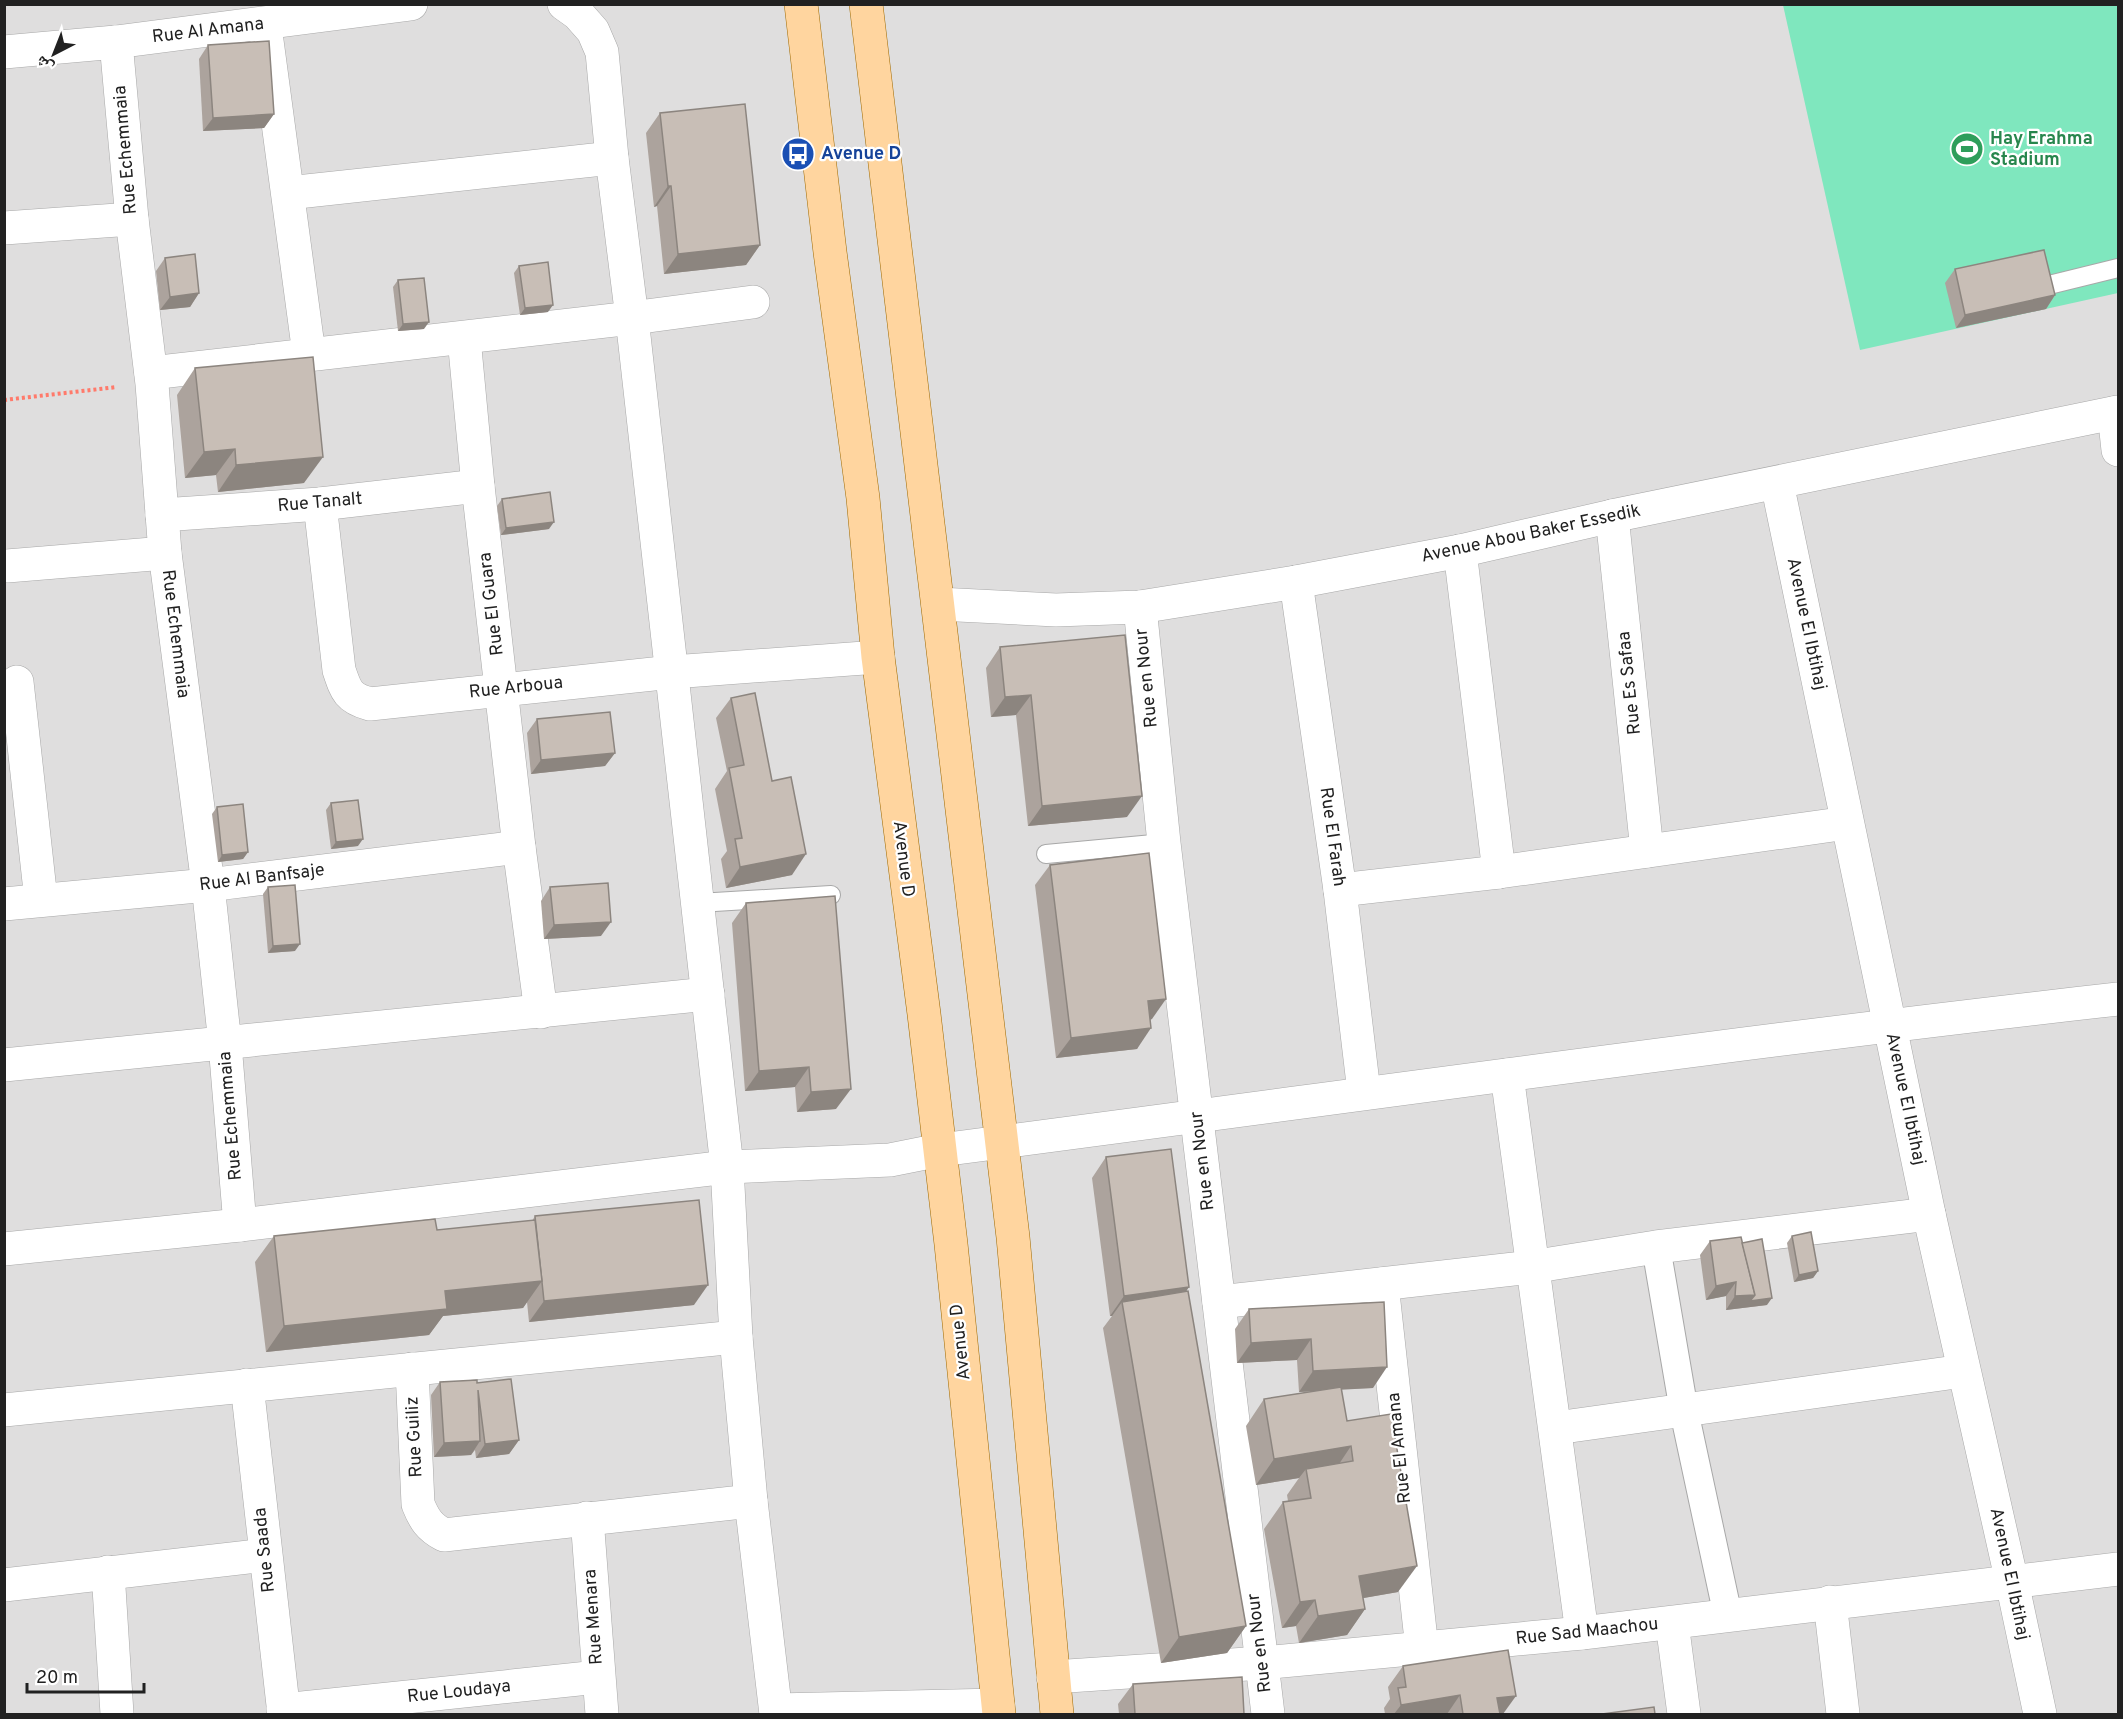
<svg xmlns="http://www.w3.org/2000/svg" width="2123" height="1719" font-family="Overpass,'Noto Naskh Arabic',sans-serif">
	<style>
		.residential { fill: #dfdede }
		.pitch { fill: #7fe7be }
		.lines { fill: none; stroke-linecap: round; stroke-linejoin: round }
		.service-casing { stroke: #a8a8a8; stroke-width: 20 }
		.pedestrian-casing { stroke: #a8a8a8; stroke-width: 30 }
		.minor-casing { stroke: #a8a8a8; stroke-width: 34 }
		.tertiary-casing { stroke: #a8a8a8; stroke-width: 34 }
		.primary-casing { stroke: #9e6900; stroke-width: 34 }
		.path { stroke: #ff7a6b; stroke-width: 4; stroke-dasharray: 3 3; stroke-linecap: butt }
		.service { stroke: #fff; stroke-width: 18 }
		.pedestrian { stroke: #fff; stroke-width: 28 }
		.minor { stroke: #fff; stroke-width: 33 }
		.tertiary { stroke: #fff; stroke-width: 33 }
		.primary { stroke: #ffd59f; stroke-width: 33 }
		.wall { fill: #aca39d }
		.shaded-wall { fill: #8c857f }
		.building { fill: #c8beb6; stroke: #8c857f; stroke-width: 1.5 }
		.labels { text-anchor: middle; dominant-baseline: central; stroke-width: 4.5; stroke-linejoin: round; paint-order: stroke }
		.street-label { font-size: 18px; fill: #212121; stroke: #fff }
		.leisure-label { font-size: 18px; font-weight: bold; fill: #27864d; stroke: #fff; text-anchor: start }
		.transit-label { font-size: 18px; font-weight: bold; fill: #164399; stroke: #fff; text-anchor: start }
	</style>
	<rect width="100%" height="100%" fill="#f2eee7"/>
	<rect class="residential" x="5" y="5" width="2113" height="1709"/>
	<polygon class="pitch" points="1783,5 2118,5 2118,293 1860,350"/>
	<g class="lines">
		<g class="service-casing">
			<g id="service">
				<polyline points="2053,284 2118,268"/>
				<polyline points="1046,854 1164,843"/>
				<polyline points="698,903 831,895"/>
			</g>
		</g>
		<g class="pedestrian-casing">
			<polyline id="pedestrian" points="1656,1247 1684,1411 1728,1616"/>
		</g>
		<g class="minor-casing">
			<g id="minor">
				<polyline points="564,4 578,14 593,31 602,52 612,158 632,318 727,1167 736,1337 751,1501 776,1714"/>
				<polyline points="265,26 309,354"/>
				<polyline points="116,42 132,219 152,384 165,553 208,885 225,1044 240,1225"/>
				<polyline points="4,52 116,42 411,4"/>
				<polyline points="288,193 612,158"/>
				<polyline points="4,228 132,219"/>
				<polyline points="464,338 478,486 519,847 541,1012"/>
				<polyline points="151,373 632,318 753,302"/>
				<polyline points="2114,413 2118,450"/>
				<polyline points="1777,483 1929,1214 2012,1582 2040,1714"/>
				<path d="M320,504L339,670C346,691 348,698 370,704L672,672L878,657"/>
				<polyline points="162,515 320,504 478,486"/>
				<polyline points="1612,516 1647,851"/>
				<polyline points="1460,551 1499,872"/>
				<polyline points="7,566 165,553"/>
				<polyline points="1296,582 1340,890 1364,1092"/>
				<polyline points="1140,607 1164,843 1268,1714"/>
				<polyline points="17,682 41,900"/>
				<polyline points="1340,890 1499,872 1847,823"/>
				<polyline points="4,904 208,885 519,847"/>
				<polyline points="4,1065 708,994"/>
				<polyline points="1507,1075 1582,1633"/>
				<polyline points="4,1249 240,1225 727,1167 890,1160 940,1150"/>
				<polyline points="1382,1284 1422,1649"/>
				<polyline points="1219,1302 1531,1267 1656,1247 1929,1214"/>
				<path d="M412,1369L418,1504C424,1519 429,1527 444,1535L751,1501"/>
				<polyline points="247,1385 284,1714"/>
				<polyline points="4,1410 736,1337"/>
				<polyline points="1556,1428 1963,1371"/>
				<polyline points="587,1518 602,1714"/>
				<polyline points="108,1572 117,1714"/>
				<polyline points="4,1585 265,1555"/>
				<polyline points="1830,1602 1843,1714"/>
				<polyline points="1672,1623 1684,1714"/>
				<polyline points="1053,1677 1262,1663 1582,1633 2118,1569"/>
				<polyline points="283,1710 598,1677"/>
				<polyline points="776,1710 998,1705"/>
			</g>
		</g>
		<g class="tertiary-casing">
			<g id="tertiary">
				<polyline points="938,604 1056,610 1140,607 1296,582 1460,551 1612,516 2118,412"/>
				<path d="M940,1150C1333,1099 1725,1043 2118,999"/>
			</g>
		</g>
		<g class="primary-casing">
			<g id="primary">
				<polyline points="801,4 830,252 863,498 878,657 924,1014 951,1244 999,1714"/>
				<polyline points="866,4 1013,1237 1057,1714"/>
			</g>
		</g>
		<polyline class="path" points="4,400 117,387"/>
		<use href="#service" class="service"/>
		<use href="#pedestrian" class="pedestrian"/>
		<use href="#minor" class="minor"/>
		<use href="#tertiary" class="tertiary"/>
		<use href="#primary" class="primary"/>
	</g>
	<g class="wall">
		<polygon points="208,45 274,114 264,128 203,131 199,59"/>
		<polygon points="660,113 760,245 746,265 664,274 657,206 654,207 646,133"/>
		<polygon points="165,258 199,293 190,307 160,310 156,271"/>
		<polygon points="519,266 548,312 520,315 514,273"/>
		<polygon points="1955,269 2055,295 2046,309 1956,328 1945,283"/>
		<polygon points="398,280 424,329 398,331 393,287"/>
		<polygon points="195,368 304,483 218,492 216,475 185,478 177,395"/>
		<polygon points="502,499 549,529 501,535 497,506"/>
		<polygon points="1000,647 1127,817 1028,826 1016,715 991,717 986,668"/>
		<polygon points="731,698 772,781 792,875 726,888 721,859 727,851 715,789 727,771 716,718"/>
		<polygon points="537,719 615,753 605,766 531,774 527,733"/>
		<polygon points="331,803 358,846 331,849 326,810"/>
		<polygon points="217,807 248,852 243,859 218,862 212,814"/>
		<polygon points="1050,865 1152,1019 1150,1020 1137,1049 1056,1058 1035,885"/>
		<polygon points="268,887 295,951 268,953 263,894"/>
		<polygon points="550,887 601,936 544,939 541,901"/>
		<polygon points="746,903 836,1109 797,1112 795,1087 745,1091 732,923"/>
		<polygon points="1106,1157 1187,1291 1246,1626 1227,1653 1161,1663 1103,1328 1112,1316 1110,1316 1092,1178"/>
		<polygon points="535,1216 694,1305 529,1322 527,1302 523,1308 443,1316 429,1335 266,1352 255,1262 274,1236 437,1230 532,1221"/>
		<polygon points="1792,1236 1818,1271 1813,1278 1794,1282 1787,1243"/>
		<polygon points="1710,1241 1742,1243 1767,1305 1726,1310 1726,1296 1706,1300 1700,1255"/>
		<polygon points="1384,1302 1373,1388 1341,1389 1347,1421 1398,1592 1363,1598 1365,1609 1347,1635 1299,1643 1296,1626 1282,1628 1264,1529 1283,1502 1288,1501 1287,1495 1299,1478 1256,1485 1246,1426 1264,1399 1315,1391 1299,1392 1297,1360 1237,1363 1235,1329 1249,1309"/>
		<polygon points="440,1382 477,1383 519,1440 509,1454 476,1458 475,1450 471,1455 434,1457 431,1395"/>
		<polygon points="1403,1666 1503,1714 1385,1714 1384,1708 1390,1699 1388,1687"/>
		<polygon points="1133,1684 1244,1714 1119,1714 1118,1704"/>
	</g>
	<g class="shaded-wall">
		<polygon points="274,114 264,128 203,131 213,118"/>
		<polygon points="668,186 671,186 657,206 654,207"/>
		<polygon points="760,245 746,265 664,274 678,254"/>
		<polygon points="199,293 190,307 160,310 170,297"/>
		<polygon points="2055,295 2046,309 1956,328 1965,315"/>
		<polygon points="553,305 548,312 520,315 525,308"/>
		<polygon points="429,322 424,329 398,331 403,324"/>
		<polygon points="235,449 216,475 185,478 204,452"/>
		<polygon points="323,457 304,483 218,492 236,465"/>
		<polygon points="554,522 549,529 501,535 506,528"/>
		<polygon points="1031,695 1016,715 991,717 1005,697"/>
		<polygon points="615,753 605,766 531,774 541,760"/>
		<polygon points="1142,796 1127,817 1028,826 1042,806"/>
		<polygon points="363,839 358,846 331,849 336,842"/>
		<polygon points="248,852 243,859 218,862 222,855"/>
		<polygon points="806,854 792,875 726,888 740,867"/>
		<polygon points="611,922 601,936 544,939 554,925"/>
		<polygon points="300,944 295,951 268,953 273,946"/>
		<polygon points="1166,999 1152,1019 1134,1022 1148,1001"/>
		<polygon points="1151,1028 1137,1049 1056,1058 1071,1038"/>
		<polygon points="809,1067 795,1087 745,1091 759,1071"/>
		<polygon points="851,1089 836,1109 797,1112 811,1092"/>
		<polygon points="1818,1271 1813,1278 1794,1282 1799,1275"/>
		<polygon points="542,1281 523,1308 443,1316 429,1335 266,1352 284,1326 445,1291"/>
		<polygon points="1736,1282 1726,1296 1706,1300 1716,1286"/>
		<polygon points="708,1285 694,1305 529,1322 544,1301"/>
		<polygon points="1189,1287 1175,1308 1122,1302 1112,1316 1110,1316 1124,1296"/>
		<polygon points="1755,1295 1772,1298 1767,1305 1726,1310 1735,1296"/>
		<polygon points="1311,1339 1297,1360 1237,1363 1251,1343"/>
		<polygon points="1387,1367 1373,1388 1299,1392 1313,1371"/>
		<polygon points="519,1440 509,1454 476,1458 485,1444"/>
		<polygon points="480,1441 471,1455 434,1457 444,1443"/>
		<polygon points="1351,1446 1333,1473 1306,1469 1299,1478 1256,1485 1274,1459"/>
		<polygon points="1417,1566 1398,1592 1341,1602 1359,1576"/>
		<polygon points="1315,1600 1296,1626 1282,1628 1300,1602"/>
		<polygon points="1365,1609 1347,1635 1299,1643 1318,1616"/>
		<polygon points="1246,1626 1227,1653 1161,1663 1179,1637"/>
		<polygon points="1460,1695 1447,1714 1394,1714 1401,1705"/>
		<polygon points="1516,1696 1503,1714 1485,1714 1497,1698"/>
	</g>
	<g class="building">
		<polygon points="269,41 274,114 213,118 208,45"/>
		<polygon points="745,104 760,245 678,254 671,186 668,186 660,113"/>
		<polygon points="2044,250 2055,295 1965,315 1955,269"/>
		<polygon points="195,254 199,293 170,297 165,258"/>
		<polygon points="548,262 553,305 525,308 519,266"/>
		<polygon points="424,278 429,322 403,324 398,280"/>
		<polygon points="313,357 323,457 236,465 235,449 204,452 195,368"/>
		<polygon points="550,492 554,522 506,528 502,499"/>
		<polygon points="1125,635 1142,796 1042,806 1031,695 1005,697 1000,647"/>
		<polygon points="755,693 772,781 791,777 806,854 740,867 735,839 742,838 729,768 744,765 731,698"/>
		<polygon points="610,712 615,753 541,760 537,719"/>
		<polygon points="358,800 363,839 336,842 331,803"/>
		<polygon points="243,804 248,852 222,855 217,807"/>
		<polygon points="1149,853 1166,999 1148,1001 1151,1028 1071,1038 1050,865"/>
		<polygon points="608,883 611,922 554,925 550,887"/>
		<polygon points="295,885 300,944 273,946 268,887"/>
		<polygon points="835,896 851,1089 811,1092 809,1067 759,1071 746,903"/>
		<polygon points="1171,1149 1189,1287 1124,1296 1106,1157"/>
		<polygon points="699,1200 708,1285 544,1301 535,1216"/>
		<polygon points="435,1219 437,1230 535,1220 542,1281 445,1291 447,1309 284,1326 274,1236"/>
		<polygon points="1811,1232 1818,1271 1799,1275 1792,1236"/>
		<polygon points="1741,1237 1755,1295 1735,1296 1736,1282 1716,1286 1710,1241"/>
		<polygon points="1762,1239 1772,1298 1750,1301 1755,1295 1742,1243"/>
		<polygon points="1188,1291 1246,1626 1179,1637 1122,1302"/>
		<polygon points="1384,1302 1387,1367 1313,1371 1311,1339 1251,1343 1249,1309"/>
		<polygon points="511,1379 519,1440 485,1444 478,1390 480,1441 444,1443 440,1382 477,1380 477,1383"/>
		<polygon points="1341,1387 1347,1421 1391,1414 1417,1566 1359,1576 1365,1609 1318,1616 1315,1600 1300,1602 1283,1502 1311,1498 1306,1469 1353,1461 1351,1446 1274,1459 1264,1399"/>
		<polygon points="1508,1650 1516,1696 1497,1698 1500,1714 1463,1714 1460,1695 1401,1705 1398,1688 1406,1687 1403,1666"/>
		<polygon points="1242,1677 1244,1714 1135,1714 1133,1684"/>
		<polygon points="1654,1707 1655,1714 1602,1714"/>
	</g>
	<defs>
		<g id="stadium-disc" transform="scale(1.725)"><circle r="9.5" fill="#2e9e5b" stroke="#fff"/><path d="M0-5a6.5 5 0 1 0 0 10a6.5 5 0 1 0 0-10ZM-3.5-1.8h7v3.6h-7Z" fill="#fff"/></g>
		<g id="bus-disc" transform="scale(1.725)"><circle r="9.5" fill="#1a4fb4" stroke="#fff"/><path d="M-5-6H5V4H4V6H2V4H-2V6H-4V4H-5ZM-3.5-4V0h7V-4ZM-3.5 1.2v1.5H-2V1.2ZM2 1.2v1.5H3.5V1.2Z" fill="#fff"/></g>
	</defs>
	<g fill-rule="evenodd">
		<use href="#stadium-disc" x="1967" y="149"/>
		<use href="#bus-disc" x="798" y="154"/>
	</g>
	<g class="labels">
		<g class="street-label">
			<text transform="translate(208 31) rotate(-7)">Rue Al Amana</text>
			<text transform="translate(126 150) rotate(-95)">Rue Echemmaia</text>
			<text transform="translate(320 503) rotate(-5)">Rue Tanalt</text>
			<text transform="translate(1531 534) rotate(-12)">Avenue Abou Baker Essedik</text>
			<text transform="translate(492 604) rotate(-97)">Rue El Guara</text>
			<text transform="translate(1806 624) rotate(78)">Avenue El Ibtihaj</text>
			<text transform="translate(175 634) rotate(83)">Rue Echemmaia</text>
			<text transform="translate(1147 678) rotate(-96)">Rue en Nour</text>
			<text transform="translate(1630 683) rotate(-96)">Rue Es Safaa</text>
			<text transform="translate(516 688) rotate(-6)">Rue Arboua</text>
			<text transform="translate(1332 837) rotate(82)">Rue El Farah</text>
			<text transform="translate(903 859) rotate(83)">Avenue D</text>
			<text transform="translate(262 878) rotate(-7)">Rue Al Banfsaje</text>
			<text transform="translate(1905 1099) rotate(78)">Avenue El Ibtihaj</text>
			<text transform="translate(231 1116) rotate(-95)">Rue Echemmaia</text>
			<text transform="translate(1203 1161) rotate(-97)">Rue en Nour</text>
			<text transform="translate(961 1342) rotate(-96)">Avenue D</text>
			<text transform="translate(415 1437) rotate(-93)">Rue Guiliz</text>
			<text transform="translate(1400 1448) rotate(-96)">Rue El Amana</text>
			<text transform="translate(265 1550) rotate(-96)">Rue Saada</text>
			<text transform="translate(2009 1574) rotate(78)">Avenue El Ibtihaj</text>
			<text transform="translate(594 1617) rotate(-94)">Rue Menara</text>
			<text transform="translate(1587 1632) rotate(-6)">Rue Sad Maachou</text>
			<text transform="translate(1260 1643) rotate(-97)">Rue en Nour</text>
			<text transform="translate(459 1692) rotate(-6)">Rue Loudaya</text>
		</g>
		<g class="leisure-label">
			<text x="1990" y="139">Hay Erahma<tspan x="1990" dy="21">Stadium</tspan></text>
		</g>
		<g class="transit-label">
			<text x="821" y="154">Avenue D</text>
		</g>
	</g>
	<rect width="2123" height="1719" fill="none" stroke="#212121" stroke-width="12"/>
	<g transform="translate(54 54) rotate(222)" stroke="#ffffff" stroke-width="4.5" paint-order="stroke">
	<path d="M0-4.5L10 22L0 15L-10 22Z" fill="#212121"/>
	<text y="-9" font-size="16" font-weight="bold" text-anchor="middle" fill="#212121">ش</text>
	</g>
	<path d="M27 1683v9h117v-9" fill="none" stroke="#212121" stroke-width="3"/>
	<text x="36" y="1683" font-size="18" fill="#212121" stroke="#ffffff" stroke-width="4.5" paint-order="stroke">20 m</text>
</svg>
